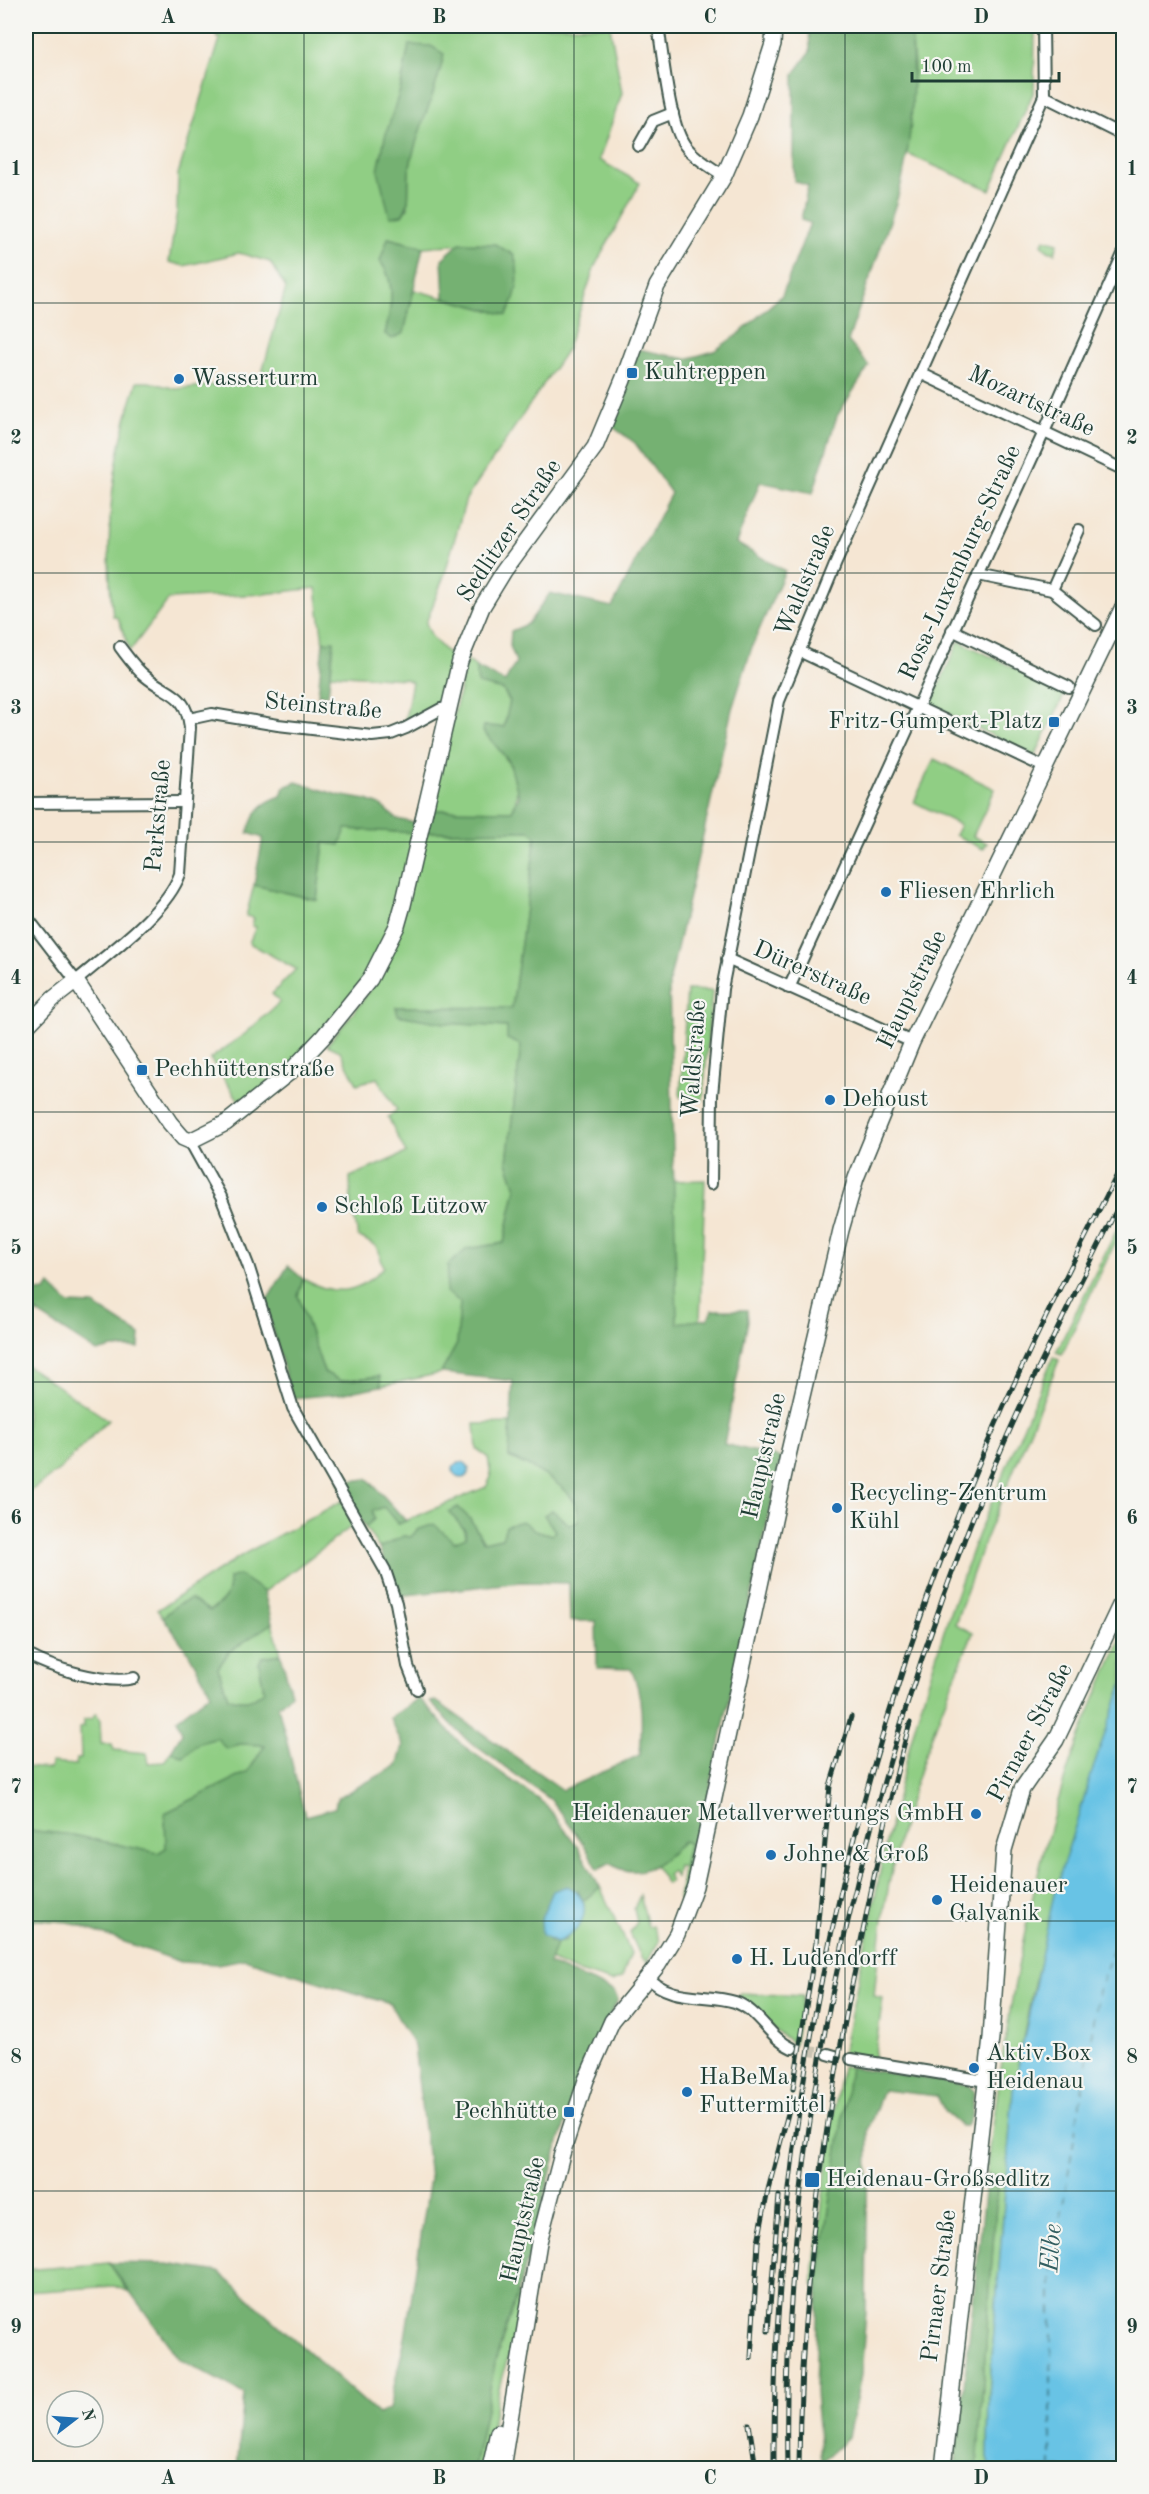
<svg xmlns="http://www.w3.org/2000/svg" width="1149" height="2494" font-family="'Old Standard TT',serif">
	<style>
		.green { fill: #90ce84; stroke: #58865c; stroke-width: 1.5; fill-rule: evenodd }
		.forest { fill: #74b172; stroke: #4a7753; stroke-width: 1.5 }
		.water { fill: #68c3e5; stroke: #44808c; stroke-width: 1.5 }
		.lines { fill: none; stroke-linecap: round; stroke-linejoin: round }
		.ferry { stroke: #315e60; stroke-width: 1.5; stroke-dasharray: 8 6; stroke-linecap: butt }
		.street-tunnel { stroke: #cac4b3; stroke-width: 10; stroke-dasharray: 10 5; stroke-linecap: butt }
		.street-casing { stroke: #3f564c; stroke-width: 14 }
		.secondary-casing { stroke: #3f564c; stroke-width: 18 }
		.street { stroke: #fff; stroke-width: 10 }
		.secondary { stroke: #fff; stroke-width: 15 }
		.rail-casing { stroke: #1f3d34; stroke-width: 5 }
		.rail { stroke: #f6f6f2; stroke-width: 3; stroke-dasharray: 9; stroke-linecap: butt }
		.grid { fill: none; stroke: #1f3d34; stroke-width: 1.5; stroke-opacity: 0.55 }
		.poi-dot { fill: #1f6fb2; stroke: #f6f6f2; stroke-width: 2 }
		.labels { text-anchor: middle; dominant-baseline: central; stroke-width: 4.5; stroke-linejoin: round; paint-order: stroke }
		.poi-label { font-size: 24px; fill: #1f3d34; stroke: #f6f6f2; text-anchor: start }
		.street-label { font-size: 24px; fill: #1f3d34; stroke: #f6f6f2 }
		.water-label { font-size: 26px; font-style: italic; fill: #315e60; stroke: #f6f6f2 }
		.neatline { fill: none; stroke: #1f3d34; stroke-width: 2 }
		.grid-label { font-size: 20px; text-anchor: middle; font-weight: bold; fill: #1f3d34 }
	</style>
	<rect width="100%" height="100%" fill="#f6f6f2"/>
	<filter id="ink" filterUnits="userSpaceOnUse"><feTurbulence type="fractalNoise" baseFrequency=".0167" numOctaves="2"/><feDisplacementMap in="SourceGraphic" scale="12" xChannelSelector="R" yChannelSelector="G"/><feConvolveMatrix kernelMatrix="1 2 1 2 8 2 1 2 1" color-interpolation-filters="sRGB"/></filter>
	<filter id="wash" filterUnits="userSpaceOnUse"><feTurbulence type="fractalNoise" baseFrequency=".008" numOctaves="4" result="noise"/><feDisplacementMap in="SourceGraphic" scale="24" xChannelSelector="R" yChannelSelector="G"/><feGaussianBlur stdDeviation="1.35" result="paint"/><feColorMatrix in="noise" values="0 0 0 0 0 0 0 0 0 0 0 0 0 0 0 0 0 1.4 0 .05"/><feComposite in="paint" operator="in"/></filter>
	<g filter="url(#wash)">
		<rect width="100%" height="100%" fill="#f5e6d3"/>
		<g class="green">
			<path d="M221,26H610L622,93L599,160L640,183L595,266L566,351L466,499L445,573L426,623L432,637L454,660C443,705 443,700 404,725L412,682L405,679L331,674L334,642H323L316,588L264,594L169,599L130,651L118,618L113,616C103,536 112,458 137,382H149L176,389L260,380L286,288L270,262L239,253L184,266L169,262L177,211L178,174L220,39L216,37ZM409,45L416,141L409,169L408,208L390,217C379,167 400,95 409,45ZM389,238L423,247L479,243L507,315L414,290L404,332L385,334C391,309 397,282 380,261Z"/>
			<polygon points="911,26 1035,26 1034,91 990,190 907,154 914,66"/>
			<polygon points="1044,239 1058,243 1055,253 1048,251 1042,244"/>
			<polygon points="959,641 1065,693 1035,756 930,705"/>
			<path d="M467,660L476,667L478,684L503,690L510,702L504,727L484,726L483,731C504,754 527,779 512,811L431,810Z"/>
			<polygon points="934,759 995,789 973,836 987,843 983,849 955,835 960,825 914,802"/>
			<polygon points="346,829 415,833 399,905 367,977 289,1068 242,1105 210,1059 246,1033 280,1002 272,994 296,969 249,943 256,927 252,926 254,918 246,916 254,885 317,900 324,842"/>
			<path d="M530,831L536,836L512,1008L396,1007L398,1015L445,1023L507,1027L521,1045L507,1162L516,1188L504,1243L467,1249L457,1344L441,1373L381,1386L379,1376L341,1381L324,1372L298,1296L303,1279C336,1297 358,1294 384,1267L376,1246L358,1236L351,1203L350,1177L406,1153L388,1117L397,1110L377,1078L357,1084L340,1051L327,1045L361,1003L386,963L426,832Z"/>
			<polygon points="687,990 712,991 703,1100 680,1097"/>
			<polygon points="705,1180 700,1320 677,1323 672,1181"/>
			<polygon points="1123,1217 1123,1226 1062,1354 1056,1352"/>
			<path d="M1053,1357L1059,1360L984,1542L955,1624L973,1633C947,1695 922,1756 904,1821C887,1878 880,1937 874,1996L883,1998L874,2059L843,2053L887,1838L915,1725L947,1621L977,1536Z"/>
			<polygon points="26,1365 108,1420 58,1471 26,1494"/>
			<path d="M511,1423L509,1457C532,1467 585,1491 578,1522L552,1535L535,1530L484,1542L470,1519L449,1512L465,1530L467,1537L454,1543L404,1536L379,1548L365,1527L374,1519L372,1511L384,1507L398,1524L486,1487L491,1477L488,1457L477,1449L475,1424Z"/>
			<path d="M342,1501L356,1523L264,1592L239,1575C231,1591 225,1602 210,1611C183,1596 184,1606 163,1617L157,1610L244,1554Z"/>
			<path d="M272,1623L281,1654L262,1657L259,1663L264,1691C252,1701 243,1703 228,1697L218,1668L229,1652Z"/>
			<path d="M1123,1635V1683L1085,1797L1032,1992L1013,2090L989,2396L988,2458L991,2468H977L998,2176L987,2174C1003,2040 1024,1907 1065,1778C1081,1729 1102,1682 1123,1635Z"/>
			<polygon points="96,1713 100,1721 101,1744 112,1744 114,1750 147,1753 149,1763 164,1762 171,1751 183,1757 199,1743 217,1738 226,1748 240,1744 266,1745 248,1772 165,1813 166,1849 158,1853 73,1835 26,1830 26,1767 50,1769 51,1763 76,1765 77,1759 81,1759 80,1728 84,1727 84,1720 91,1719"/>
			<path d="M683,1841L688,1843C692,1863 694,1884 681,1901L679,1899L683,1867L678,1866L676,1877L672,1871L667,1875L671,1881L667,1884L655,1866Z"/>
			<polygon points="600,1887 631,1953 622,1977 612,1982 573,1970 550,1960 556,1942 566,1940 584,1905 583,1901"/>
			<polygon points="640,1895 648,1927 653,1926 659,1941 647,1962 641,1957 630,1933 637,1922 634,1909"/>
			<polygon points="740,1993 803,1996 794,2045 739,1999"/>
			<polygon points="842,2066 850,2067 818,2285 813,2285 830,2135"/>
			<polygon points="109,2263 128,2291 114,2286 26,2292 26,2270"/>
			<path d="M517,2294L523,2297C518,2324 512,2348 503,2373C494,2404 492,2437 481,2468H474L495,2363Z"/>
		</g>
		<g class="forest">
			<path d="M809,26H911C915,83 913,147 896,203C881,249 863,295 848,341L869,366L837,416L813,493L760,482L736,543L785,571L753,644L732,709L669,983L677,1323L708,1319L712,1310H747L748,1321L724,1444L781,1458L693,1868L683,1867L688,1843L683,1841C661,1865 639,1882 609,1863L598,1869L583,1843L551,1800L466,1739L430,1702L436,1701L563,1790L640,1755C642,1727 644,1695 631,1669L597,1668L596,1621H570L569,1583L521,1582L398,1596L379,1548L404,1536L411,1537L417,1530L434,1524L454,1542L466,1537L465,1530L449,1512L458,1507L470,1519L484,1542L502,1538L506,1526L522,1521L535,1530L552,1535L555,1531L544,1515L552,1510L570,1525L578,1522C585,1491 531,1467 509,1457L513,1381L441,1373L457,1344L460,1302L446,1292L448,1265L467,1249L504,1243L516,1188L507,1162L521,1045L507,1039V1027L445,1023L398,1015L396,1007L512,1008L536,836L530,831L426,832L431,810L512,811L519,797L509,761L483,731L484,726L504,727L510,701L503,690L478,684L476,667L505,682L516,662L510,646L511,631L528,624L550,593L612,607L671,493L635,443L610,425L638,349L686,359L714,351L741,332L782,295L810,223L801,220L808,186L794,181V74L810,52Z"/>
			<path d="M409,45L431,46L444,54C436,95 418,127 410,166C406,182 413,202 402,215L390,217L378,171L385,137L401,87Z"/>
			<path d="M388,238L423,247L404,333L392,339L385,334C391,309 397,282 380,261Z"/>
			<path d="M460,243L495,244L514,255C521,279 518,293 507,315L444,298L442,259Z"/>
			<polygon points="334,641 328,695 318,695 323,642"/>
			<path d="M296,782L338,795L367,800L380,805L397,819L417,823L415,833L346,829L340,845L324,843L317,900L254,885L263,838L248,833C253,812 261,803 281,796L284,787Z"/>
			<polygon points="288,1266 303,1279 298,1296 324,1372 341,1381 380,1376 381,1386 340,1394 292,1398 265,1303"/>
			<polygon points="50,1285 69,1304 94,1305 140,1335 139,1348 112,1348 97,1352 26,1306 26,1293 46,1291"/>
			<polygon points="368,1479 406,1521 398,1524 384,1507 372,1511 374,1519 365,1527 338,1482"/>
			<path d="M239,1575L264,1592L272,1623L229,1652L218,1668L228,1697C243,1703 252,1701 264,1691L259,1663L262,1657L281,1654L291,1694L278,1706L305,1816L335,1808L337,1798L397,1766L403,1746L390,1718L419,1698L461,1744L546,1805L578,1847L600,1887L583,1901L578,1891L548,1940L556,1943L549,1964L614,1991L618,2000L587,2056L556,2152L530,2253L495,2363L474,2468H237L244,2394L179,2359L109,2263L167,2264L219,2272L378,2414L389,2409L405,2338L430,2178L414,2046L390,2004L245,1959L217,1964L181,1962L68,1922L26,1919V1830L73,1835L158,1853L166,1848L165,1813L248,1772L265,1745L240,1744L226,1749L217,1738L199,1743L183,1757L171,1751L182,1733L177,1719L211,1693L188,1652L163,1617L178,1604L191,1599L210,1611C225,1601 229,1596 229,1578Z"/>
			<polygon points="850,2067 968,2085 974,2091 971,2117 967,2126 961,2126 945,2112 937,2096 883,2090 868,2130 866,2311 861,2375 848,2437 821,2462 815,2392 818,2285"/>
			<polygon points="987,2174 998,2176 977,2468 955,2468"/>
		</g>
		<g class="water">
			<circle cx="461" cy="1470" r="8"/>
			<polygon points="1123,1683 1123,2468 991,2468 988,2458 989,2396 1013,2090 1054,1894 1097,1756"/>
			<path d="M567,1886C598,1901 583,1934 556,1942L542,1935L541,1919L553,1891Z"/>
		</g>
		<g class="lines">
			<polyline class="ferry" points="1051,2468 1051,2276 1099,1990 1124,1917"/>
		</g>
	</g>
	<g filter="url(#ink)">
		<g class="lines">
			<polyline class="street-tunnel" points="792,2048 828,2054"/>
			<g class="street-casing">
				<g id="street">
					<path d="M658,26C663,54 669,128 687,148C697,160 711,167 724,176"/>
					<polyline points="1044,96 1124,136"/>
					<polyline points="639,146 653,121 673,113"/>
					<polyline points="920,373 1124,470"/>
					<polyline points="978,575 1052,590 1096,625"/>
					<polyline points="1052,590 1079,530"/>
					<polyline points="952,630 1069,687"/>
					<polyline points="799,651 1046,768"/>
					<polyline points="189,719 212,714 278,725 372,736 391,734 406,728 441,709 449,708"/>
					<polyline points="26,803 184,802"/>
					<path d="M26,916L76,981C108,953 166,913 180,874L190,727C185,691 169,696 145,676C135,668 127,656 120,647"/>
					<polyline points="727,959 912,1042"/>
					<polyline points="789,988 1044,432 1124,252"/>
					<polyline points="190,1141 221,1197 248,1265 293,1408 385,1570 396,1603 408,1666 417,1689"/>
					<polyline points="711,1184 712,1095 722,989 779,701 835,565 1044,96 1043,26"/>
					<path d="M26,1654C51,1668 106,1685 134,1678"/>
					<path d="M648,1977C669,2002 707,1993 735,2002C759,2010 769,2038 792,2048"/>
					<polyline points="828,2054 835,2056"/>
					<polyline points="851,2059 986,2081"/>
				</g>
			</g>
			<g class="secondary-casing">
				<g id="secondary">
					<polyline points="26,1027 53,999 76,981 170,1123 183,1138 190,1141 226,1123 290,1072 323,1037 370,979 397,926 403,905 460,661 482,607 504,571 595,447 623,380 657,286 724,176 750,116 773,44 774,26"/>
					<polyline points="490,2468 498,2432"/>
					<polyline points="502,2468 539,2242 562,2154 586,2080 612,2021 658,1965 677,1934 695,1886 787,1460 841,1230 856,1178 912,1042 1124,605"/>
					<polyline points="943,2468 991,2038 1004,1850 1022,1789 1056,1740 1124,1597"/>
				</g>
			</g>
			<use href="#street" class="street"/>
			<use href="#secondary" class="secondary"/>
			<g class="rail-casing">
				<g id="rail">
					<polyline points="793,2089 816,1943 830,1786 851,1717"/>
					<polyline points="768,2331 779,2196"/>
					<polyline points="751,2358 758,2242 768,2190 792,2098"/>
					<polyline points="749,2424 756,2468"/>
					<path d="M774,2468C772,2147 838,1828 953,1528C1001,1402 1063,1281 1124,1161"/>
					<path d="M787,2468C781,2151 854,1830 966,1535C1011,1418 1068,1307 1124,1195"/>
					<path d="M799,2468C800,2286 826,2104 864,1926C878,1858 891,1789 910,1723"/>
				</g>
			</g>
			<use href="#rail" class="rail"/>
		</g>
	</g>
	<path class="grid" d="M304,26V2468M574,26V2468M845,26V2468M26,303H1124M26,573H1124M26,842H1124M26,1112H1124M26,1382H1124M26,1652H1124M26,1921H1124M26,2191H1124"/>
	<g class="poi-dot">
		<rect x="626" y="367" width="12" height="12" rx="3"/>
		<circle cx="179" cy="379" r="6"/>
		<rect x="1048" y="716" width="12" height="12" rx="3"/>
		<circle cx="886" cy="892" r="6"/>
		<rect x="136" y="1064" width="12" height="12" rx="3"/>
		<circle cx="830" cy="1100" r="6"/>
		<circle cx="322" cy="1207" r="6"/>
		<circle cx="837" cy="1508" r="6"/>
		<circle cx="976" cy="1814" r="6"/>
		<circle cx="771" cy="1855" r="6"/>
		<circle cx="937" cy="1900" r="6"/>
		<circle cx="737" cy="1959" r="6"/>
		<circle cx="974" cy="2068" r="6"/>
		<circle cx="687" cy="2092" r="6"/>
		<rect x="563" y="2106" width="12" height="12" rx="3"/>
		<rect x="804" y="2172" width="16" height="16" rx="3"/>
	</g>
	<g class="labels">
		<g class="poi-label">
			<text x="644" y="373">Kuhtreppen</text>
			<text x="191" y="379">Wasserturm</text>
			<text x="1042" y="722" text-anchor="end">Fritz-Gumpert-Platz</text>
			<text x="898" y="892">Fliesen Ehrlich</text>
			<text x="154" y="1070">Pechhüttenstraße</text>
			<text x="842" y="1100">Dehoust</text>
			<text x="334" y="1207">Schloß Lützow</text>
			<text x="849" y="1494">Recycling-Zentrum<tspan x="849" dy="28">Kühl</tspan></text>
			<text x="964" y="1814" text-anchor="end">Heidenauer Metallverwertungs GmbH</text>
			<text x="783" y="1855">Johne &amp; Groß</text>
			<text x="949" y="1886">Heidenauer<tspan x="949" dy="28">Galvanik</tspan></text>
			<text x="749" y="1959">H. Ludendorff</text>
			<text x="986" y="2054">Aktiv.Box<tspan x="986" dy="28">Heidenau</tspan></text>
			<text x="699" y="2078">HaBeMa<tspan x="699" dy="28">Futtermittel</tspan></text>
			<text x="557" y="2112" text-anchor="end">Pechhütte</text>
			<text x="826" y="2180">Heidenau-Großsedlitz</text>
		</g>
		<g class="street-label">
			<text transform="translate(1031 402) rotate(25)">Mozartstraße</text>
			<text transform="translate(510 531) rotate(-56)">Sedlitzer Straße</text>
			<text transform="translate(961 563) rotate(-65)">Rosa-Luxemburg-Straße</text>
			<text transform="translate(806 581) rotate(-67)">Waldstraße</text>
			<text transform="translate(323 707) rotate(5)">Steinstraße</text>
			<text transform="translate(159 816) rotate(-85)">Parkstraße</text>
			<text transform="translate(812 974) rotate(24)">Dürerstraße</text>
			<text transform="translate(913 990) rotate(-64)">Hauptstraße</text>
			<text transform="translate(695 1059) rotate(-86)">Waldstraße</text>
			<text transform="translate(765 1456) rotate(-77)">Hauptstraße</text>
			<text transform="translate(1031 1733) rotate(-62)">Pirnaer Straße</text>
			<text transform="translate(524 2220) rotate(-77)">Hauptstraße</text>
			<text transform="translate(940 2286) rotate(-83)">Pirnaer Straße</text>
		</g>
		<g class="water-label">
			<text transform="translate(1052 2248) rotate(-86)">Elbe</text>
		</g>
	</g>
	<rect width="1149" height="2494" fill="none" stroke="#f6f6f2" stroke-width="66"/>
	<g transform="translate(75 2419) rotate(73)"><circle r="28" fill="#f6f6f2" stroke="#a0aca6" stroke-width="1.5"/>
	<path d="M0-4.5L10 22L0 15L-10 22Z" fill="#1f6fb2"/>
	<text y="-9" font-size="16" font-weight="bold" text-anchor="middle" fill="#1f3d34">N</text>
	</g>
	<path d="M912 72v9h147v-9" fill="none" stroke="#1f3d34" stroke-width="3"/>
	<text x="921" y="72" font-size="18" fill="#1f3d34" stroke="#f6f6f2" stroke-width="4.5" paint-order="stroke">100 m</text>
	<rect x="33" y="33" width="1083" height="2428" class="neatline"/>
	<g class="grid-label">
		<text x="168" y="23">A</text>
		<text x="439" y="23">B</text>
		<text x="710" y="23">C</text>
		<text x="981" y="23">D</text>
		<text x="16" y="175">1</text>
		<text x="1132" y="175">1</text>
		<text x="16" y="444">2</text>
		<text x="1132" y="444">2</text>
		<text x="16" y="714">3</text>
		<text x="1132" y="714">3</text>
		<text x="16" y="984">4</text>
		<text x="1132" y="984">4</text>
		<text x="16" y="1254">5</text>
		<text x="1132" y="1254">5</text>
		<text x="16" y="1524">6</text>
		<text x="1132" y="1524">6</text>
		<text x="16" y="1793">7</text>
		<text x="1132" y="1793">7</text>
		<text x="16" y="2063">8</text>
		<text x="1132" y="2063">8</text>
		<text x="16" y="2333">9</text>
		<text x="1132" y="2333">9</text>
		<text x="168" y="2484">A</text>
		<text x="439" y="2484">B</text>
		<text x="710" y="2484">C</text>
		<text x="981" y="2484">D</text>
	</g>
</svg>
